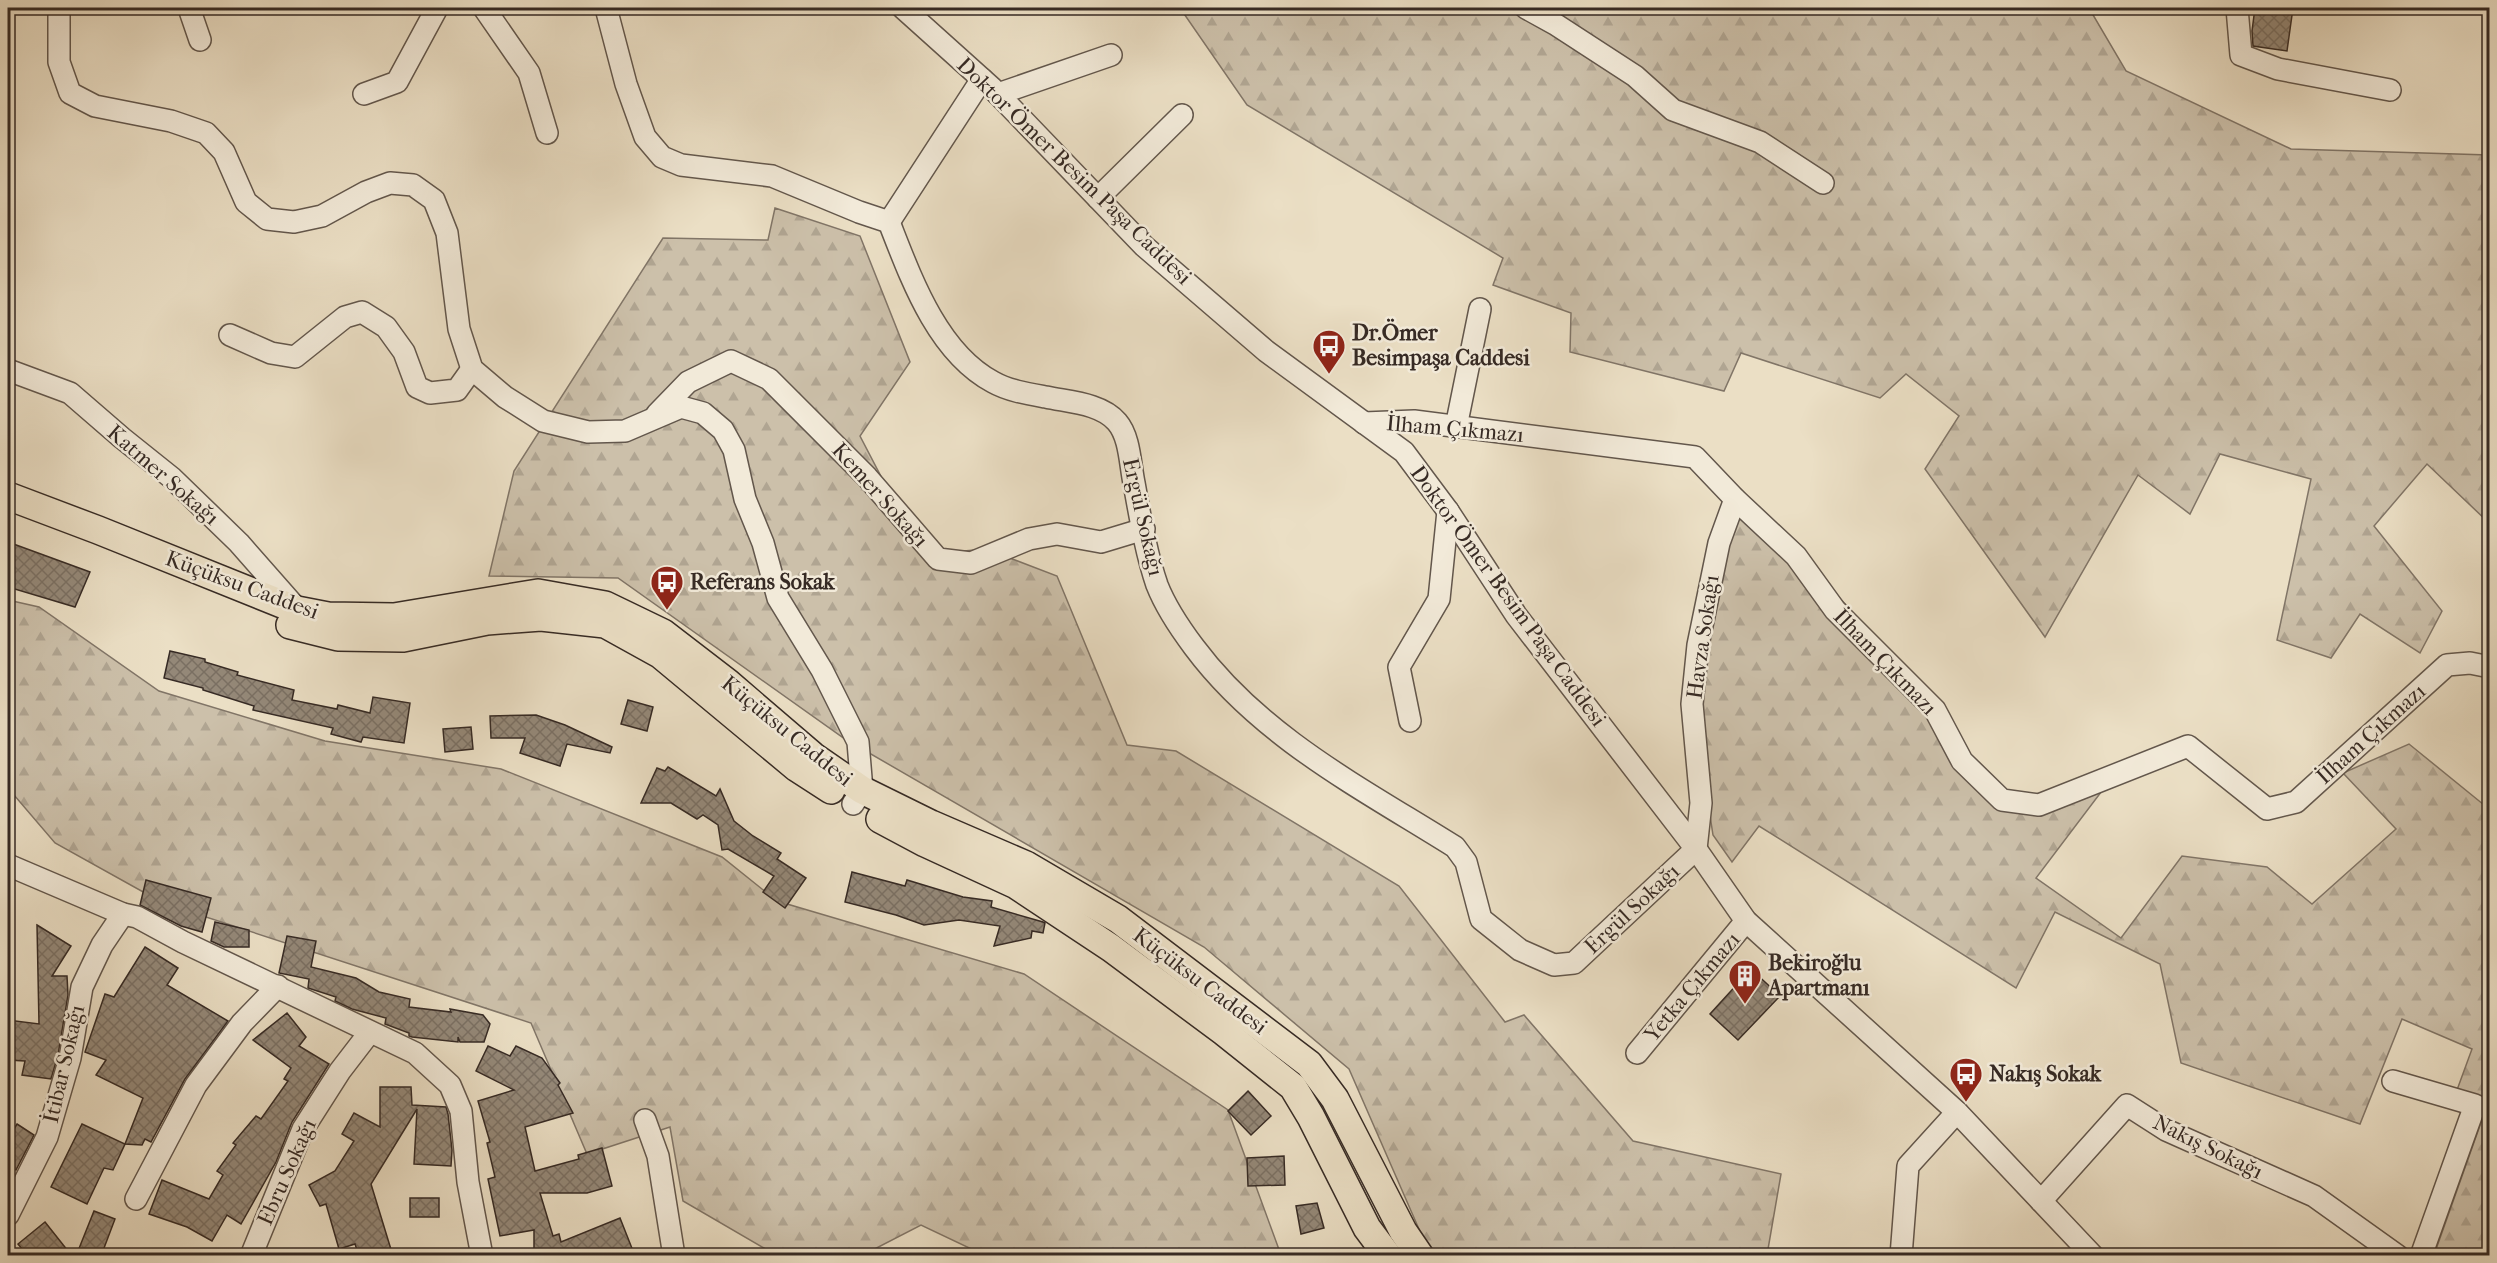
<svg xmlns="http://www.w3.org/2000/svg" width="2497" height="1263" font-family="'IM FELL French Canon',serif">
	<style>
		.forest { fill: url(#forest-firs); stroke: #817567; stroke-width: 1.5 }
		.building { fill: url(#building-cross-hatch); stroke: #362a24; stroke-width: 1.5 }
		.lines { fill: none; stroke-linecap: round; stroke-linejoin: round }
		.minor-casing { stroke: #63574c; stroke-width: 24 }
		.major-casing { stroke: #362a24; stroke-width: 30 }
		.minor { stroke: #f2ead9; stroke-width: 21 }
		.major { stroke: #ebdfc5; stroke-width: 27 }
		.labels { text-anchor: middle; dominant-baseline: central; stroke-width: 5; stroke-linejoin: round; paint-order: stroke }
		.street-label { font-size: 22px; fill: #362a24; stroke: #f2ead9 }
		.poi-label { font-size: 22px; font-weight: bold; fill: #362a24; stroke: #f2ead9; text-anchor: start }
	</style>
	<defs>
		<pattern id="forest-firs" width="22" height="20" patternUnits="userSpaceOnUse" patternTransform="scale(1.5)"><rect width="22" height="20" fill="#ccc0aa"/><path d="M5 1l3.5 6h-7zM16 11l3.5 6h-7z" fill="#b0a592"/></pattern>
		<pattern id="building-cross-hatch" width="8" height="8" patternUnits="userSpaceOnUse" patternTransform="scale(1.5)"><rect width="8" height="8" fill="#948878"/><path d="M0 0l8 8M0 8l8-8" fill="none" stroke="#7a6f62"/></pattern>
	</defs>
	<rect width="100%" height="100%" fill="#ebdfc5"/>
	<filter id="stains"><feTurbulence type="fractalNoise" baseFrequency=".00333" numOctaves="4"/><feColorMatrix values="0 0 0 0 .2 0 0 0 0 .09 0 0 0 0 .02 0 0 0 .5 -.17"/></filter>
	<radialGradient id="worn" r=".72"><stop offset=".6" stop-color="#630" stop-opacity="0"/><stop offset="1" stop-color="#630" stop-opacity=".3"/></radialGradient>
	<g class="forest">
		<polygon points="1180,8 2089,8 2126,71 2291,149 2489,155 2489,523 2427,464 2374,526 2442,611 2420,653 2360,614 2331,658 2277,640 2311,479 2220,454 2190,514 2138,475 2045,637 1925,469 1959,416 1906,374 1880,398 1741,353 1724,391 1570,352 1571,313 1493,285 1503,258 1247,105"/>
		<polygon points="775,208 860,236 910,362 860,436 885,484 941,553 986,549 1057,576 1127,745 1176,751 1399,886 1505,1022 1524,1015 1633,1141 1781,1174 1767,1255 1433,1255 1429,1252 1349,1069 1204,947 845,739 618,578 489,576 514,471 663,238 768,240"/>
		<polygon points="1740,491 1939,705 1971,770 2028,806 2120,767 2036,878 2121,938 2182,856 2267,867 2312,904 2396,829 2343,773 2409,744 2489,809 2489,1255 2434,1255 2489,1100 2457,1090 2472,1049 2402,1019 2360,1124 2181,1063 2160,964 2055,912 2016,988 1759,826 1732,862 1713,835 1692,699"/>
		<polygon points="8,600 39,607 159,691 325,741 501,769 722,857 777,901 1024,974 1228,1110 1281,1255 984,1255 921,1225 863,1255 776,1255 683,1201 670,1127 587,1154 531,1023 163,903 55,843 8,788"/>
	</g>
	<g class="building">
		<polygon points="2255,8 2293,8 2287,51 2253,46 2252,31"/>
		<polygon points="8,542 90,572 75,607 8,587"/>
		<polygon points="170,651 205,659 205,662 238,672 237,675 294,690 292,700 337,709 338,705 370,713 373,697 410,703 404,743 363,737 361,742 331,734 333,728 253,710 254,706 203,690 203,688 164,678"/>
		<polygon points="628,700 653,707 647,731 621,724"/>
		<polygon points="536,715 565,725 612,747 610,753 567,744 560,766 520,753 525,738 491,738 490,716"/>
		<polygon points="471,727 473,749 445,752 443,729"/>
		<polygon points="668,767 716,796 720,789 734,821 753,836 781,853 777,859 806,878 785,908 763,892 774,876 728,849 722,850 718,825 703,815 697,819 671,803 641,803 657,768 665,771"/>
		<polygon points="852,872 905,886 907,880 963,897 992,901 991,907 1043,922 1045,923 1043,933 1032,931 1031,938 994,946 1000,926 959,920 924,925 896,915 845,902"/>
		<polygon points="146,880 211,898 202,932 181,926 140,905"/>
		<polygon points="215,922 249,930 249,947 224,947 211,941"/>
		<polygon points="37,925 71,946 52,976 67,976 68,995 58,1055 51,1079 22,1075 25,1061 8,1060 8,1020 39,1024"/>
		<polygon points="287,936 316,941 311,967 356,978 379,992 410,999 409,1007 451,1012 450,1009 483,1015 490,1024 484,1042 460,1042 458,1037 458,1042 412,1037 409,1036 409,1033 385,1024 386,1018 352,1009 335,1001 336,997 308,988 309,979 279,973"/>
		<polygon points="145,947 178,968 167,985 228,1021 185,1079 151,1142 145,1139 142,1145 125,1144 143,1098 96,1075 106,1060 85,1052 105,994 114,997"/>
		<polygon points="1751,969 1780,996 1738,1040 1710,1014"/>
		<polygon points="287,1013 306,1037 299,1046 329,1064 292,1122 276,1162 241,1224 227,1215 212,1241 187,1227 149,1214 162,1180 209,1199 223,1175 217,1171 236,1145 233,1143 256,1116 261,1119 288,1081 284,1079 291,1068 253,1040"/>
		<polygon points="488,1046 510,1056 516,1046 542,1058 560,1083 558,1085 573,1113 525,1127 535,1171 579,1159 578,1155 602,1148 612,1186 587,1193 540,1193 553,1236 559,1234 561,1242 620,1218 635,1256 530,1256 534,1253 534,1230 500,1236 488,1179 495,1177 487,1143 490,1142 478,1101 514,1090 476,1071"/>
		<polygon points="380,1087 411,1087 412,1105 446,1107 448,1114 452,1150 451,1166 414,1164 417,1109 371,1184 393,1256 359,1256 355,1244 339,1249 326,1204 320,1206 309,1185 335,1171 354,1141 342,1134 354,1113 380,1127"/>
		<polygon points="1248,1091 1271,1116 1251,1135 1228,1111"/>
		<polygon points="17,1124 34,1135 16,1170 8,1165 8,1139"/>
		<polygon points="82,1124 125,1144 113,1170 104,1168 87,1204 51,1187"/>
		<polygon points="1284,1156 1285,1185 1248,1186 1247,1158"/>
		<rect x="410" y="1198" width="29" height="19"/>
		<polygon points="1317,1203 1324,1228 1301,1234 1296,1206"/>
		<polygon points="94,1211 115,1219 101,1256 76,1256"/>
		<polygon points="45,1222 72,1256 28,1256 18,1244"/>
	</g>
	<g class="lines">
		<g class="minor-casing">
			<g id="minor">
				<polyline points="59,8 59,62 70,93 95,106 171,121 206,133 224,152 246,202 267,219 294,222 322,216 366,192 390,183 413,185 434,200 447,233 459,329 472,369 505,397 543,421 588,432 625,431 681,407 703,413 723,430 734,450 745,499 763,543 778,598 822,670 858,742 862,790 853,804"/>
				<polyline points="189,8 200,40"/>
				<polyline points="484,8 529,73 547,133"/>
				<path d="M606,8L626,84L645,137L662,157L681,165L772,176L859,212L889,222C911,278 937,352 993,382C1009,391 1029,394 1046,397C1068,402 1101,403 1117,422C1130,437 1130,464 1134,483C1140,516 1146,553 1157,585C1166,608 1179,627 1194,647C1261,737 1361,788 1455,847L1466,862L1481,919L1520,950L1554,965L1574,963L1696,849"/>
				<polyline points="903,8 992,88 1144,246 1266,351 1404,452 1448,511 1516,615 1696,849 1746,921 1957,1112 2093,1256"/>
				<polyline points="1526,8 1555,24 1635,76 1673,110 1760,142 1823,183"/>
				<polyline points="2237,8 2241,55 2278,69 2390,90"/>
				<polyline points="364,94 397,82 437,8"/>
				<polyline points="998,94 1111,55"/>
				<polyline points="1098,198 1182,115"/>
				<polyline points="889,222 982,79"/>
				<polyline points="230,335 271,353 295,357 345,317 362,312 386,327 404,352 417,387 430,393 457,390 472,369"/>
				<polyline points="8,370 70,393 122,438 172,478 239,543 297,609"/>
				<polyline points="657,414 688,382 731,361 769,379 867,477 938,559 971,563 1029,539 1057,534 1101,542 1144,529"/>
				<polyline points="1364,423 1414,421 1695,457 1735,499 1796,556 1835,610 1935,710 1962,761 2002,800 2039,805 2188,746 2267,809 2296,802 2447,665 2470,663 2490,667"/>
				<polyline points="1456,427 1480,309"/>
				<polyline points="1410,721 1399,667 1439,599 1448,511"/>
				<polyline points="1696,849 1701,803 1692,704 1698,645 1719,543 1735,499"/>
				<polyline points="8,865 123,914 137,917 183,942 415,1053 450,1085 461,1111 468,1182 482,1256"/>
				<polyline points="1637,1053 1746,921"/>
				<polyline points="2393,1081 2475,1105 2421,1256"/>
				<polyline points="645,1120 658,1156 674,1256"/>
				<polyline points="136,1199 196,1085 242,1023 278,986"/>
				<polyline points="2041,1201 2127,1105 2166,1130 2314,1196 2398,1256"/>
				<polyline points="8,1215 47,1137 70,1058 82,987 102,945 123,914"/>
				<polyline points="251,1256 303,1129 340,1071 370,1032"/>
				<polyline points="1901,1256 1908,1166 1957,1112"/>
			</g>
		</g>
		<g class="major-casing">
			<g id="major">
				<polyline points="8,496 98,530 297,610 328,616 394,617 538,593 605,605 663,633 728,683 813,756 862,790 931,824 1026,865 1118,919 1309,1064 1335,1099 1403,1231 1420,1256"/>
				<polyline points="290,625 338,637 403,638 487,621 541,617 605,624 661,655 797,768 831,790"/>
				<polyline points="880,819 925,843 1016,885 1111,948 1224,1032 1293,1087 1311,1117 1367,1228 1388,1256"/>
			</g>
		</g>
		<use href="#minor" class="minor"/>
		<use href="#major" class="major"/>
	</g>
	<defs>
		<g id="bus-pin" transform="scale(1.725)"><path d="M0 17L-7.5 6A9.5 9.5 0 1 1 7.5 6Z" fill="#8f2418" stroke="#f2ead9"/><path d="M-5-6H5V4H4V6H2V4H-2V6H-4V4H-5ZM-3.5-4V0h7V-4ZM-3.5 1.2v1.5H-2V1.2ZM2 1.2v1.5H3.5V1.2Z" fill="#fff"/></g>
		<g id="building-pin" transform="scale(1.725)"><path d="M0 17L-7.5 6A9.5 9.5 0 1 1 7.5 6Z" fill="#8f2418" stroke="#f2ead9"/><path d="M-4-6H4V6H1V3H-1V6H-4ZM-2.5-4.3h1.7v1.8h-1.7ZM.8-4.3h1.7v1.8H.8ZM-2.5-1h1.7V.8h-1.7ZM.8-1h1.7V.8H.8Z" fill="#fff"/></g>
	</defs>
	<g fill-rule="evenodd">
		<use href="#bus-pin" x="1329" y="346"/>
		<use href="#bus-pin" x="667" y="582"/>
		<use href="#building-pin" x="1745" y="976"/>
		<use href="#bus-pin" x="1966" y="1074"/>
	</g>
	<g class="labels">
		<g class="street-label">
			<text transform="translate(1074 171) rotate(44)">Doktor Ömer Besim Paşa Caddesi</text>
			<text transform="translate(1455 429) rotate(5)">İlham Çıkmazı</text>
			<text transform="translate(163 475) rotate(41)">Katmer Sokağı</text>
			<text transform="translate(880 495) rotate(48)">Kemer Sokağı</text>
			<text transform="translate(1143 517) rotate(77)">Ergül Sokağı</text>
			<text transform="translate(242 585) rotate(20)">Küçüksu Caddesi</text>
			<text transform="translate(1508 596) rotate(54)">Doktor Ömer Besim Paşa Caddesi</text>
			<text transform="translate(1703 637) rotate(-82)">Havza Sokağı</text>
			<text transform="translate(1885 662) rotate(46)">İlham Çıkmazı</text>
			<text transform="translate(787 731) rotate(39)">Küçüksu Caddesi</text>
			<text transform="translate(2371 734) rotate(-42)">İlham Çıkmazı</text>
			<text transform="translate(1632 909) rotate(-43)">Ergül Sokağı</text>
			<text transform="translate(1200 981) rotate(37)">Küçüksu Caddesi</text>
			<text transform="translate(1692 987) rotate(-50)">Yetka Çıkmazı</text>
			<text transform="translate(64 1064) rotate(-77)">İtibar Sokağı</text>
			<text transform="translate(2208 1147) rotate(26)">Nakış Sokağı</text>
			<text transform="translate(287 1172) rotate(-66)">Ebru Sokağı</text>
		</g>
		<g class="poi-label">
			<text x="1352" y="333">Dr.Ömer<tspan x="1352" dy="25">Besimpaşa Caddesi</tspan></text>
			<text x="690" y="582">Referans Sokak</text>
			<text x="1768" y="963">Bekiroğlu<tspan x="1768" dy="25">Apartmanı</tspan></text>
			<text x="1989" y="1074">Nakış Sokak</text>
		</g>
	</g>
	<rect width="2497" height="1263" fill="none" stroke="#ebdfc5" stroke-width="30"/>
	<rect x="9" y="9" width="2479" height="1245" fill="none" stroke="#362a24" stroke-width="3"/>
	<rect x="15" y="15" width="2467" height="1233" fill="none" stroke="#362a24" stroke-width="1.5"/>
	<rect width="100%" height="100%" filter="url(#stains)"/>
	<rect width="100%" height="100%" fill="url(#worn)"/>
</svg>
